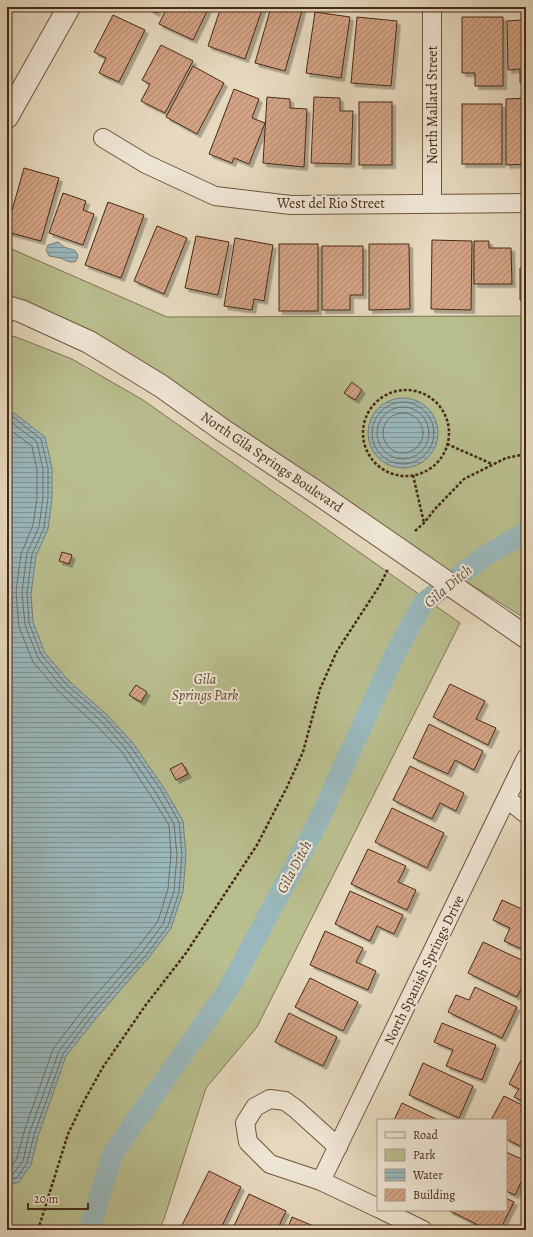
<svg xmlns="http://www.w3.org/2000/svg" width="533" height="1237" font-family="Alegreya,serif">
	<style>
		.green { fill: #b9be8e; stroke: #807452 }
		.water { fill: url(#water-rules); stroke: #787f79 }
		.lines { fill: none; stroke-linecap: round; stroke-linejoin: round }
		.shore { stroke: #707068; stroke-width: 1 }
		.canal { stroke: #9ab8bc; stroke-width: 21 }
		.building { fill: url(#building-hatch); stroke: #462915; filter: url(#shadow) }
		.minor-casing { stroke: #6e553f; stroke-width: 20 }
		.tertiary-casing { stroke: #6e553f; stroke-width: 24 }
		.path { stroke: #462915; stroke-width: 2.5; stroke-dasharray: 3 2; stroke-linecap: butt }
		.minor { stroke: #efe6d5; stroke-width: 18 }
		.tertiary { stroke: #efe6d5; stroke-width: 22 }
		.labels { text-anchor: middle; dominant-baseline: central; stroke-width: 4; stroke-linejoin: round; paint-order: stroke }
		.street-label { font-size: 14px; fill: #462915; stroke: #efe6d5 }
		.park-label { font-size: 14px; font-style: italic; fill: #5d472d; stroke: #efe6d5 }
		.water-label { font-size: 15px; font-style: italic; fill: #5b4d3f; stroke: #efe6d5 }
	</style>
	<defs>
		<pattern id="water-rules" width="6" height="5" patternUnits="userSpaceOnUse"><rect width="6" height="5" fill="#9ab8bc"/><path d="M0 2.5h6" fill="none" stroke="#7f9698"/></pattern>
		<pattern id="building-hatch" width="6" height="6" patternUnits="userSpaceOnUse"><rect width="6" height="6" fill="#d3a385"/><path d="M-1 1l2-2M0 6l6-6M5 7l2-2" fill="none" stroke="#ad856c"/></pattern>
		<filter id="shadow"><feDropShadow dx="3.5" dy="3.5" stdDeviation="0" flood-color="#0004"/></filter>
	</defs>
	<rect width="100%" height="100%" fill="#e6d9be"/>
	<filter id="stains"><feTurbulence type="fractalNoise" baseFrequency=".005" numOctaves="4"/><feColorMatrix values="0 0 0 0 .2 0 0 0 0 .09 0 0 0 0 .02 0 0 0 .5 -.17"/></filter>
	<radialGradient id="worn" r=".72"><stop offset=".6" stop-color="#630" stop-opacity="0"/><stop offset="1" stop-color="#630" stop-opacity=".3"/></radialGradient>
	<g class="green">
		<polygon points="7,247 167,317 526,316 526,619 7,295"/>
		<polygon points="7,335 16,337 72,359 143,400 460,623 257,1027 206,1088 164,1219 159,1230 7,1230"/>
	</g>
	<g class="water">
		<path d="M58,242C61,244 64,248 67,248C73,250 76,249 78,256L76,261C70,264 66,260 60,258C56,257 53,257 49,256L46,250L48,245Z"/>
		<circle cx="403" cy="433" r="35"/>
		<polygon points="7,412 14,413 45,437 52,468 52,499 48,529 36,556 31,594 33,622 45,653 69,681 107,715 133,743 164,788 183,821 186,854 183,892 171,928 150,956 98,1016 66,1056 38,1136 31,1165 19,1182 7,1186"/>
	</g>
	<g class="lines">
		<g class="shore">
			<circle cx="403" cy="433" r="31"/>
			<circle cx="403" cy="433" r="26"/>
			<circle cx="403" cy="433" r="20"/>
			<polyline points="7,416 13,417 41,439 48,468 48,498 44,528 32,554 27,593 29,623 41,654 66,684 104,717 130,746 161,790 179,822 182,855 179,892 168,926 147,954 94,1013 63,1054 34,1135 27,1163 17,1178 7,1181"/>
			<polyline points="7,422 11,422 37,442 43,469 43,498 39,527 27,553 22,592 25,625 38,658 62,687 101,721 126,749 156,793 174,824 177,855 174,891 163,924 143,951 91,1010 59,1051 29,1134 23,1161 13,1174 7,1176"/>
			<polyline points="7,428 32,446 37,470 37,498 33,525 21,554 16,592 19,627 33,662 58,691 96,725 122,752 151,796 169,825 171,855 168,889 158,921 138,947 86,1006 53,1049 24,1132 17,1158 10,1169 7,1170"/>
		</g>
		<polyline class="canal" points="89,1230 113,1153 228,990 319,820 392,660 423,603 485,556 526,532"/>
	</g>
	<g class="building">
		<polygon points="145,7 159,7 156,13"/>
		<polygon points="167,7 209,7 193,40 159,24"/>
		<polygon points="221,7 263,7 245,59 208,46"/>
		<polygon points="271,7 303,7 285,71 255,63"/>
		<polygon points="315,12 350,17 341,78 306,73"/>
		<polygon points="113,15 145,30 119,82 99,73 106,58 94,52"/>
		<polygon points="522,15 526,15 526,83 520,83 520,69 508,70 507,21 522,20"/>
		<polygon points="357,17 397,21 391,86 351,83"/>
		<polygon points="462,17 503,17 503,86 475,86 475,73 462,73"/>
		<polygon points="161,45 193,61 165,113 141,101 150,84 142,80"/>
		<polygon points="193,66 224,83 197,134 166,117"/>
		<polygon points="234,89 259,99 252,118 265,123 249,164 234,158 232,163 209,154"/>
		<polygon points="267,97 290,99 290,108 307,109 304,167 263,163"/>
		<polygon points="314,97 340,98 340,111 353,111 351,164 311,163"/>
		<polygon points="526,98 526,164 506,165 506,99"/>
		<rect x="359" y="102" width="33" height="63"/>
		<rect x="462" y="104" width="40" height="60"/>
		<polygon points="24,168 59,178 41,241 7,232 7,228"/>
		<polygon points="63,193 86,201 83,210 94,214 83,245 49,233"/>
		<polygon points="108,202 144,215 121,278 85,265"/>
		<polygon points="157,226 187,238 164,294 134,281"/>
		<polygon points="196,236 229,242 218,295 185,288"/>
		<polygon points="235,238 273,245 264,301 254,299 252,310 224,306"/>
		<polygon points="432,240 472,241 471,310 431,309"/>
		<polygon points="474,241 489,241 489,248 511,248 512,284 474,284"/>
		<polygon points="524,241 526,241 526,300 520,300 520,268 524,268"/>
		<rect x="279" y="244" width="39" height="67"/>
		<polygon points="369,244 409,244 410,309 369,310"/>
		<polygon points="322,246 363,246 363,295 350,295 350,310 322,310"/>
		<polygon points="352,382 362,390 355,400 344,393"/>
		<polygon points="62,552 72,555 69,564 59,561"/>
		<polygon points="450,684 485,701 476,719 496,728 488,745 433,717"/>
		<polygon points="136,685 147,692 141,702 129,695"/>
		<polygon points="429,724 483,751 474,770 455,760 448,774 413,758"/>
		<polygon points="182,763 188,774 176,780 170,769"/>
		<polygon points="410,766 464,793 456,811 440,803 432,819 393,800"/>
		<polygon points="392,808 444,833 427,868 375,842"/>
		<polygon points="368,849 406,866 398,882 416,890 407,910 351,884"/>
		<polygon points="350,891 403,915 394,934 377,926 370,941 335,924"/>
		<polygon points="502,900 526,911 526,951 504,941 510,928 493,920"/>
		<polygon points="325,931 363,948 356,962 376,971 368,990 310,965"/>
		<polygon points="483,942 526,962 526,979 517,997 468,973"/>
		<polygon points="310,978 358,1002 343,1031 295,1007"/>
		<polygon points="475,987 517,1007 502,1038 448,1012 456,995 469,1000"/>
		<polygon points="289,1013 337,1037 323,1066 275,1042"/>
		<polygon points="442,1023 496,1045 482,1080 446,1066 453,1050 434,1042"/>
		<polygon points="521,1060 526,1063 526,1103 514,1097 519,1089 509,1084"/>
		<polygon points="423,1063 473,1086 459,1118 409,1095"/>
		<polygon points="504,1096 526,1107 526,1149 506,1139 506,1120 491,1120"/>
		<polygon points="402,1103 438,1120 394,1120"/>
		<polygon points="506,1152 526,1161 526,1172 515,1195 506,1191"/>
		<polygon points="209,1171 241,1187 220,1230 188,1230 181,1227"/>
		<polygon points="249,1194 286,1211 277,1230 232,1230"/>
		<polygon points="506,1198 514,1202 500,1230 488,1230 448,1210 506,1210"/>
		<polygon points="292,1217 323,1230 287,1230"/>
	</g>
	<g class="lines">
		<g class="minor-casing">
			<g id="minor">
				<polyline points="432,7 432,203"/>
				<polyline points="103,138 146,164 215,196 291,205 526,203"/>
				<polyline points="507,799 526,814"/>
				<polyline points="338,1147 296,1109 285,1101 270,1099 255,1107 245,1123 248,1142 270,1164 321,1181 378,1208"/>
				<polyline points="321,1181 526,758"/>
				<polyline points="382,1210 423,1230"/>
			</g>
		</g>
		<g class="tertiary-casing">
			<g id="tertiary">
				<polyline points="7,117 69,7"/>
				<polyline points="7,307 21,311 89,342 161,386 224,431 313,490 526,637"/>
			</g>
		</g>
		<g class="path">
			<circle cx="406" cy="433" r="43"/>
			<polyline points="447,444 492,464"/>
			<polyline points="413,475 424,523"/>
			<polyline points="415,531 424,523 435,509 464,479 506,458 526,454"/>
			<polyline points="38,1230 68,1134 84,1101 103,1067 145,1006 186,953 257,845 287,787 303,752 320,689 337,651 380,585 388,569"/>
		</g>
		<use href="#minor" class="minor"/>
		<use href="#tertiary" class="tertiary"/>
	</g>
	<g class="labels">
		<g class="street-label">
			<text transform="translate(432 105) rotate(-90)">North Mallard Street</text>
			<text x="331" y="203">West del Rio Street</text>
			<text transform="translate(272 462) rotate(34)">North Gila Springs Boulevard</text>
			<text transform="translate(424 970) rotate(-64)">North Spanish Springs Drive</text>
		</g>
		<g class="park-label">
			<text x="205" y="679">Gila<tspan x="205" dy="16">Springs Park</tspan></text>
		</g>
		<g class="water-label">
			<text transform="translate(448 586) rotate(-40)">Gila Ditch</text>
			<text transform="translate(294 867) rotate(-62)">Gila Ditch</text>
		</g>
	</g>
	<rect width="533" height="1237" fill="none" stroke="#e6d9be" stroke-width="24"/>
	<rect x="8" y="8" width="517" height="1221" fill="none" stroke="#462915" stroke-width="2"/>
	<rect x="12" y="12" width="509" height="1213" fill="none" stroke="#462915"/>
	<rect x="377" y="1119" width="130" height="92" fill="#efe6d5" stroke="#ab9a88"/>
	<rect x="385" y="1132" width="20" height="6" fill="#efe6d5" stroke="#ab9a88"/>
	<text x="413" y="1139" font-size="12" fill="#462915">Road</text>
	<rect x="385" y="1149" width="20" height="12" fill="#b9be8e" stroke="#ab9a88"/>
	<text x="413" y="1159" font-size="12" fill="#462915">Park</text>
	<rect x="385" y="1169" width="20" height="12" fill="url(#water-rules)" stroke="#ab9a88"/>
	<text x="413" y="1179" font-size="12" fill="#462915">Water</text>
	<rect x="385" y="1189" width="20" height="12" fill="url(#building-hatch)" stroke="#ab9a88"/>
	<text x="413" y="1199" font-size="12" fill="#462915">Building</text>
	<path d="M28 1203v6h60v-6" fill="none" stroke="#462915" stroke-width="2"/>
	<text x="34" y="1203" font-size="12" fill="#462915" stroke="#efe6d5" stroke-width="3" paint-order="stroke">20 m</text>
	<rect width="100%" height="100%" filter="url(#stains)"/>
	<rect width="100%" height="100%" fill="url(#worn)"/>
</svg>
